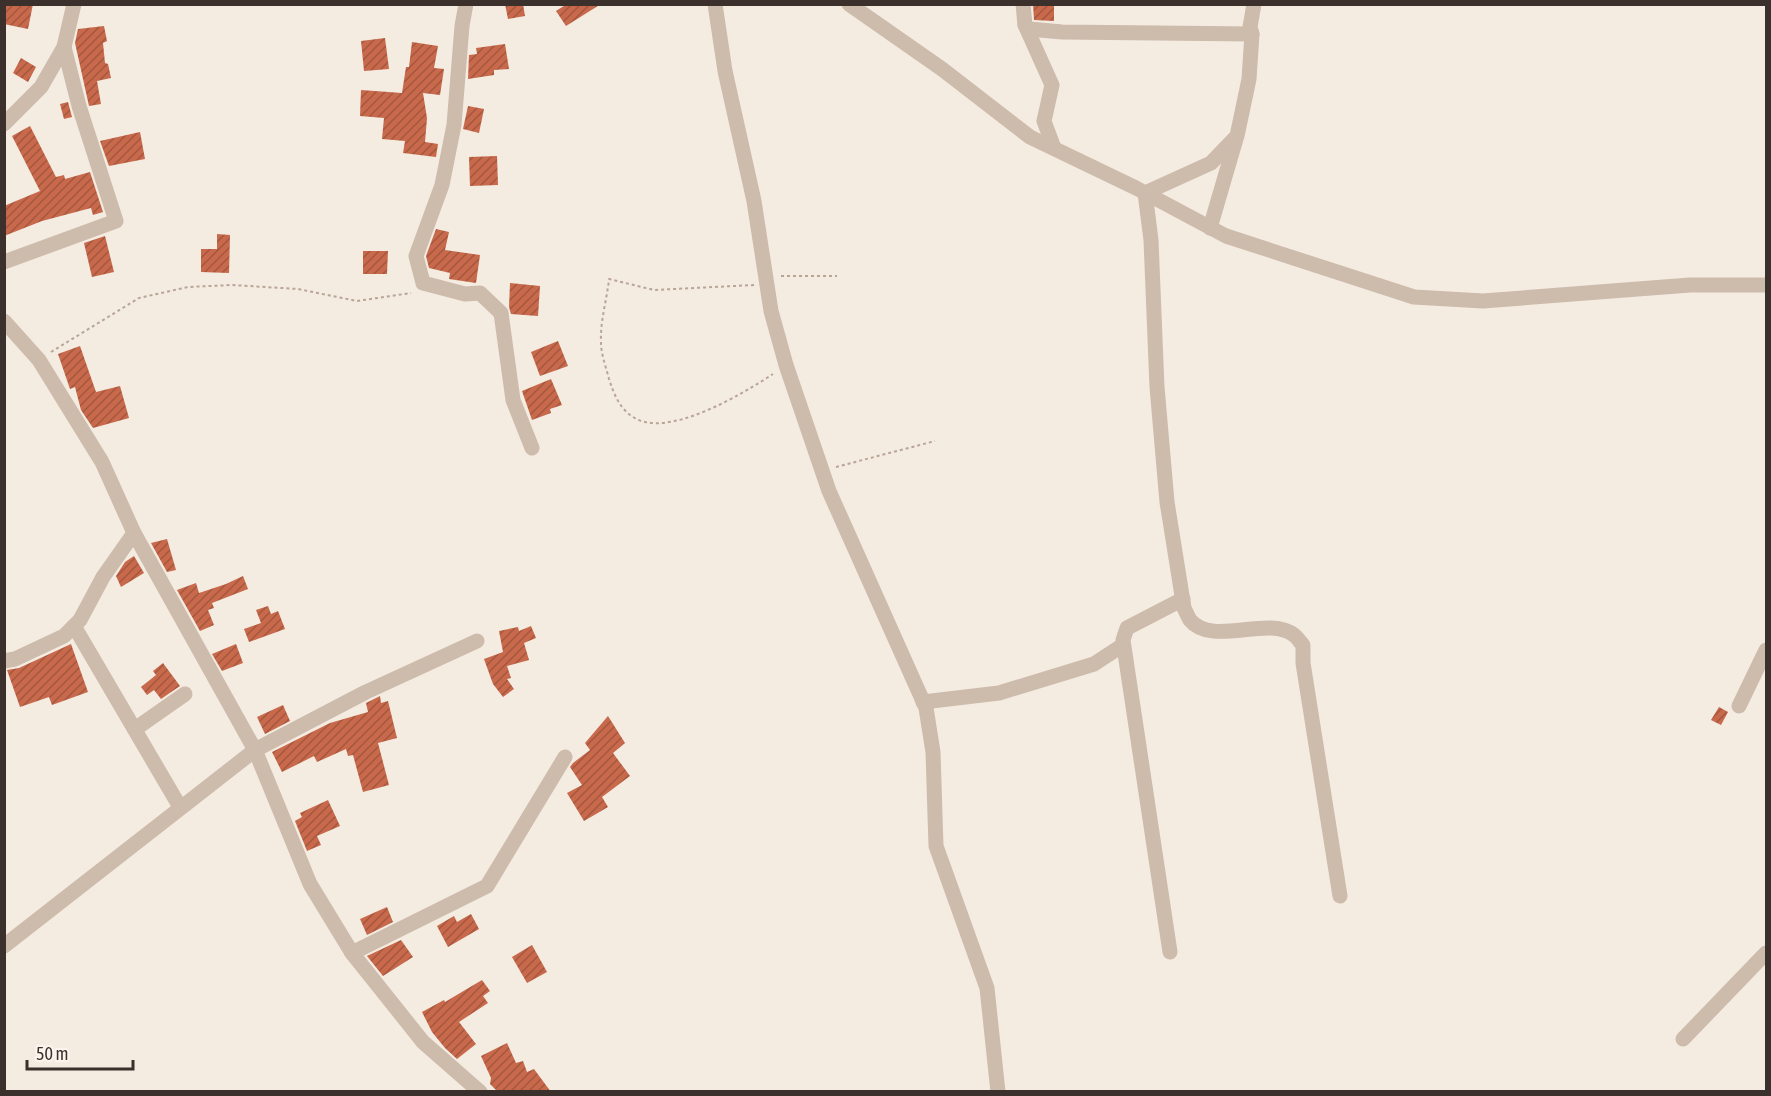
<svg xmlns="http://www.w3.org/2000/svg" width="1771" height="1096" font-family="'Asap Condensed',sans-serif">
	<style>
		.building { fill: url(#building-hatch) }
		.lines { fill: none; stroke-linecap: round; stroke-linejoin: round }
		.path { stroke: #b9a596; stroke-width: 2; stroke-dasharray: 3 3; stroke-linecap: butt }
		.minor { stroke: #cdbbac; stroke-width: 15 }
	</style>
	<defs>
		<pattern id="building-hatch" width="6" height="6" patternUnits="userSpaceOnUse" patternTransform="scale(1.5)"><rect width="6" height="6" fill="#c8694b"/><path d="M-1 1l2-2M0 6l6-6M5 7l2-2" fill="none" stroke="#a4573f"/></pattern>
	</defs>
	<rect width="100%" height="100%" fill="#f4ebe1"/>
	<g class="building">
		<polygon points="4,4 33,4 28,29 4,24"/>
		<polygon points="505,4 523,4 525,16 508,19"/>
		<polygon points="567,4 601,4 566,26 556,11"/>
		<polygon points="1033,4 1054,4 1054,21 1034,20"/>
		<polygon points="104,26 107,41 103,43 105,63 108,64 111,78 97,81 101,104 89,106 75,43 78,29"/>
		<polygon points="385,38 389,69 364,71 361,41"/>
		<polygon points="412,42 438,46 434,68 444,69 440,95 423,93 427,118 425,142 438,144 436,157 403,153 405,141 382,139 384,118 360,116 361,90 402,93 406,67 409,67"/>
		<polygon points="505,44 509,69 494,70 494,75 468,79 469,55 477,54 476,48"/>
		<polygon points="21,58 36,67 28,82 13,73"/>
		<polygon points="68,102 72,117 64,119 60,104"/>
		<polygon points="468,106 484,109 479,133 463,129"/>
		<polygon points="30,126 56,177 64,175 65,179 90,172 103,212 93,215 91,208 42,221 4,236 4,206 40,191 12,136"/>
		<polygon points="140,132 145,159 109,166 100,141"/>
		<polygon points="497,156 498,185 470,186 469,157"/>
		<polygon points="436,229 449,232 445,250 480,255 476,283 449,279 450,273 429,268 426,256"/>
		<polygon points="217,234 230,235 229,273 201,272 201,249 217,249"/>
		<polygon points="105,236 114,272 92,277 84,243"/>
		<polygon points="363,251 388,251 387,274 363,274"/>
		<polygon points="510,283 540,286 538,316 511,314 509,307"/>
		<polygon points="558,341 568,366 540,376 531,352"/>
		<polygon points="80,346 96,392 120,386 129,418 93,428 81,410 75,387 70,389 58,354"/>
		<polygon points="551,379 562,405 550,409 551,413 532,420 522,391"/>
		<polygon points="167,539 176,570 167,572 151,543"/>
		<polygon points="134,556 144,573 121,587 116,576 125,562"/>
		<polygon points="243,576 248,589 212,603 214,608 208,610 214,625 200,631 177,590 196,583 199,593 226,584"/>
		<polygon points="268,606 271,614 278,611 285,629 249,642 244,629 261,623 256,610"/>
		<polygon points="531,626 536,638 524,643 529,660 507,666 511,678 507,679 514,689 503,697 493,684 484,659 503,652 499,631 518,627 519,631"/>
		<polygon points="71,644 88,692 52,705 49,697 20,707 7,670 19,668"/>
		<polygon points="236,644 243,663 222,671 212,654"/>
		<polygon points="163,663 180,686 161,699 154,690 147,695 141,687 156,675 153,671"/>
		<polygon points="380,696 381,703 388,701 397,738 378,743 389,785 363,792 353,755 348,756 346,749 317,762 314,756 282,772 272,752 330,723 368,712 366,703"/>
		<polygon points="283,705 290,721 265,734 257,717"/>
		<polygon points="1719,707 1728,712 1721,725 1711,720"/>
		<polygon points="608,716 625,743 613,753 630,776 602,797 608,807 584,821 567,793 582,785 570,767 573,763 590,750 585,743"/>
		<polygon points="328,800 340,826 317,836 321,845 307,851 295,821 302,817 300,813"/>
		<polygon points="387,907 393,922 367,935 360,919"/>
		<polygon points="471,914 479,929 448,947 437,926 454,916 457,922"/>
		<polygon points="401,940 413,957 383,976 367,956"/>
		<polygon points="532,945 547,972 527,983 512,957"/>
		<polygon points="482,980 490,991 483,996 488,1003 459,1022 476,1044 457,1059 445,1048 432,1032 422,1012 444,1000 445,1002"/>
		<polygon points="507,1043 516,1063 523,1061 527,1072 534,1069 551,1092 498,1092 490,1084 491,1078 481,1056"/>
	</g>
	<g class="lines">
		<g class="path">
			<polyline points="781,276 837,276"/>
			<path d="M754,285L654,290L609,279C607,300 600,320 601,343C601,354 606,367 609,379C614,394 619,408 633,417C667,440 744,393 773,374"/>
			<polyline points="51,352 139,298 188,287 232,285 298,289 357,301 411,293"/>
			<polyline points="836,467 935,441"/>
		</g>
		<g class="minor">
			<polyline points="466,4 462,26 454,125 442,185 416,256 423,283 465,294 480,293 501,313 513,400 532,448"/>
			<polyline points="715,4 725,71 754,201 771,311 786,365 829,491 926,708 933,752 936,846 987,988 998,1092"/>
			<polyline points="849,4 942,69 1030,137 1136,188 1226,236 1414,297 1483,301 1690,285 1766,285"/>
			<polyline points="1023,4 1025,25 1029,29 1062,32 1252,34"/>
			<path d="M1254,4L1250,27L1252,34L1249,79L1237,136L1211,163L1145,193L1151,240L1157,387L1167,502L1184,608C1186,612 1188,617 1190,620C1212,647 1268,615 1294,635C1297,637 1300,642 1303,645V663L1340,896"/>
			<polyline points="1025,25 1052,85 1044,121 1054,148"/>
			<polyline points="4,124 41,87 64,47 74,4"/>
			<polyline points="1210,228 1236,139"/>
			<polyline points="4,262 116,221 79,106 64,47"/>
			<polyline points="4,321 39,360 102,462 134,533 255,750 310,884 352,953 423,1042 480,1092"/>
			<polyline points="74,626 180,807"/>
			<polyline points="4,661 15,659 64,636 80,620 103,577 134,533"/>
			<polyline points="923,702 999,693 1094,664 1123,645"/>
			<polyline points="1739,706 1766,650"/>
			<polyline points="135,729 185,694"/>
			<polyline points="4,946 255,750 366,692 477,641"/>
			<polyline points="1170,952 1123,640 1127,628 1183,599"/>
			<polyline points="352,953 487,886 565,757"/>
			<polyline points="1683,1039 1766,953"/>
		</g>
	</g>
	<rect width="1771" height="1096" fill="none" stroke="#3b302b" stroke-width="12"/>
	<path d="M27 1060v9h106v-9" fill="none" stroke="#3b302b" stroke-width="3"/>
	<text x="36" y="1060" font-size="18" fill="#3b302b" stroke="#fbf5ee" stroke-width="4.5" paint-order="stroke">50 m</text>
</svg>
